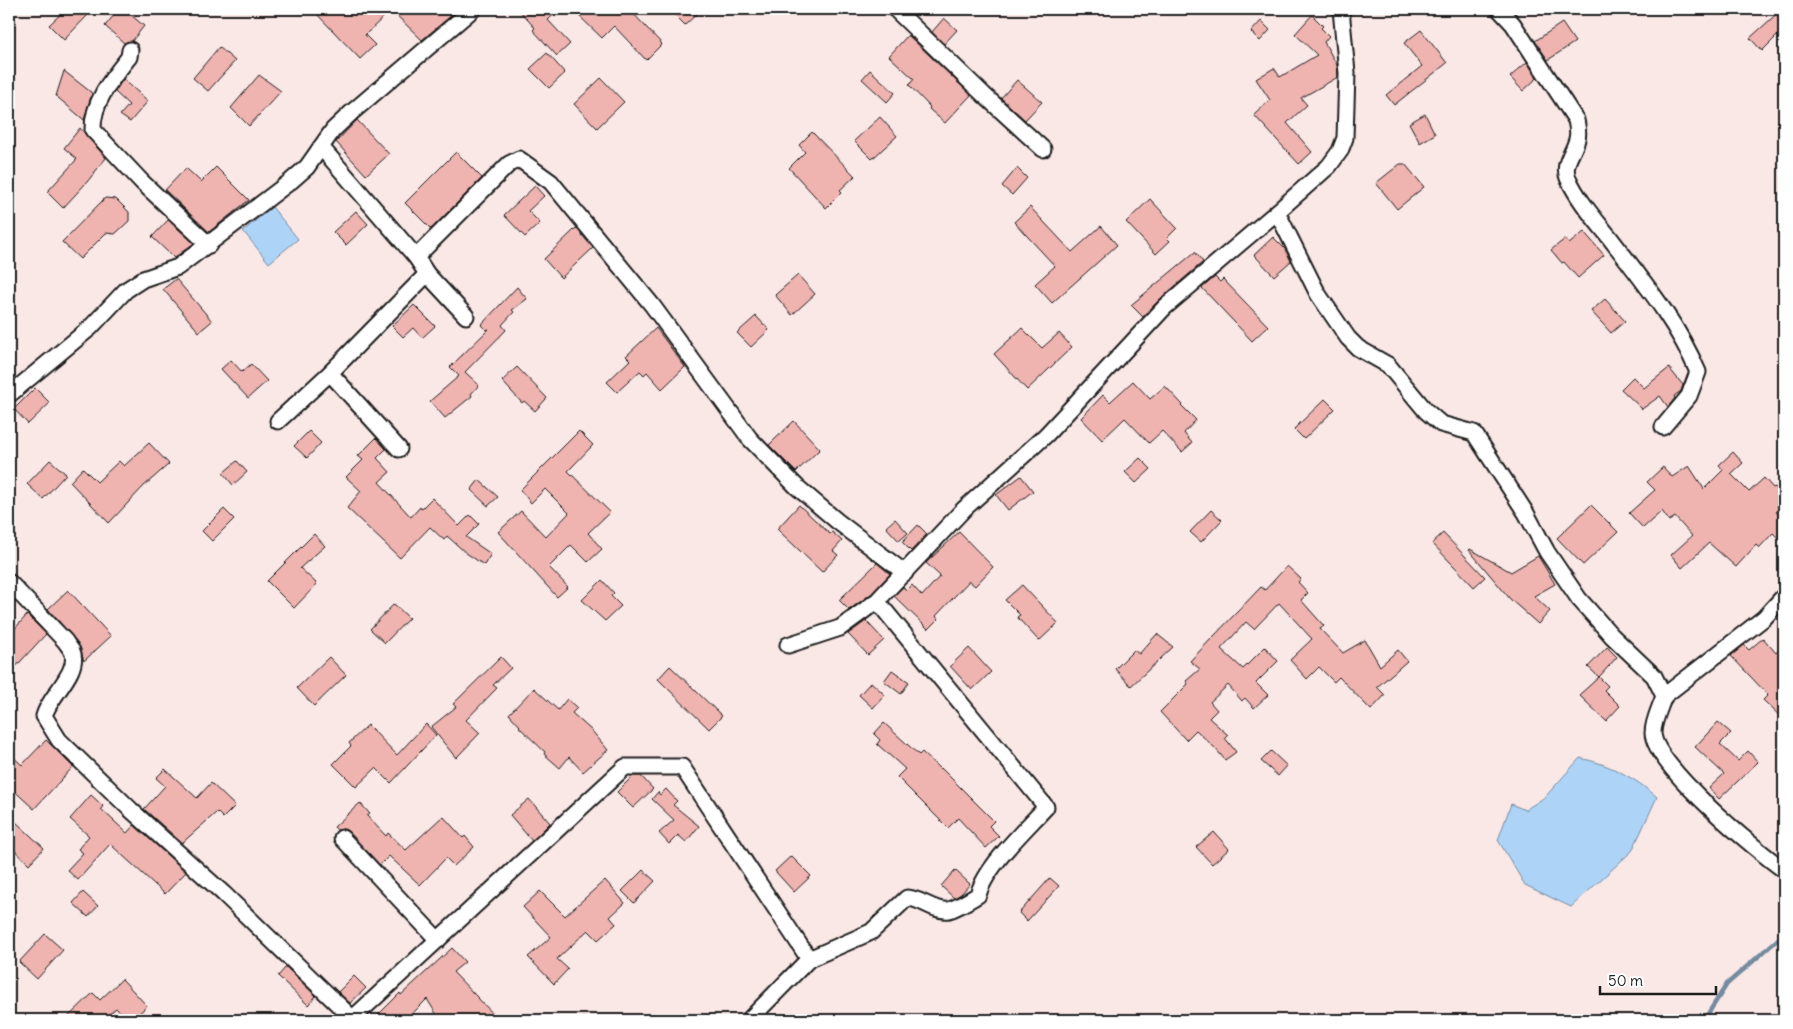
<svg xmlns="http://www.w3.org/2000/svg" width="1793" height="1029" font-family="Delius,sans-serif">
	<style>
		.water { fill: #add4f7; stroke: #738a9f }
		.lines { fill: none; stroke-linecap: round; stroke-linejoin: round }
		.stream { stroke: #738a9f; stroke-width: 4.5 }
		.building { fill: #efb3b0; stroke: #1c1c1c }
		.minor-casing { stroke: #1c1c1c; stroke-width: 19 }
		.minor { stroke: #fff; stroke-width: 15 }
	</style>
	<rect width="100%" height="100%" fill="#fae8e7"/>
	<filter id="ink" filterUnits="userSpaceOnUse"><feTurbulence type="fractalNoise" baseFrequency=".02" numOctaves="2"/><feDisplacementMap in="SourceGraphic" scale="10" xChannelSelector="R" yChannelSelector="G"/><feConvolveMatrix kernelMatrix="1 2 1 2 8 2 1 2 1" color-interpolation-filters="sRGB"/></filter>
	<g filter="url(#ink)">
		<g class="water">
			<polygon points="272,207 298,239 269,263 243,231"/>
			<path d="M1580,758C1609,764 1634,777 1657,797L1632,851L1571,907L1525,885L1498,840L1511,804L1525,810L1545,797Z"/>
		</g>
		<g class="lines">
			<polyline class="stream" points="1704,1020 1727,984 1784,934"/>
		</g>
		<g class="building">
			<polygon points="66,9 80,9 87,16 64,40 49,25"/>
			<polygon points="119,9 124,9 144,26 132,41 124,43 105,26"/>
			<polygon points="312,9 459,9 422,40 391,10 365,35 375,45 360,59"/>
			<polygon points="518,9 560,9 548,20 570,44 557,56 533,30 535,28"/>
			<polygon points="572,9 629,9 662,44 646,60 614,26 602,38"/>
			<polygon points="669,9 702,9 685,25"/>
			<polygon points="1782,9 1784,9 1784,29 1762,51 1750,38"/>
			<polygon points="1312,15 1323,26 1321,28 1329,36 1324,42 1337,65 1338,77 1301,98 1307,105 1287,123 1312,152 1299,164 1254,115 1270,100 1256,79 1274,68 1280,77 1317,55 1295,34"/>
			<polygon points="944,18 957,30 944,44 932,32"/>
			<polygon points="1261,21 1270,30 1260,41 1251,32"/>
			<polygon points="1562,23 1575,42 1548,60 1535,41"/>
			<polygon points="1421,30 1447,63 1394,105 1386,95 1422,66 1404,43"/>
			<polygon points="908,35 971,95 945,123 929,109 930,107 909,85 914,79 889,56"/>
			<polygon points="219,47 235,61 208,91 193,78"/>
			<polygon points="547,53 565,73 549,88 530,69"/>
			<polygon points="1527,62 1537,78 1523,91 1510,77"/>
			<polygon points="870,70 895,93 887,102 862,79"/>
			<polygon points="64,71 92,93 84,120 56,96"/>
			<polygon points="259,75 281,91 249,126 231,108"/>
			<polygon points="601,78 624,102 597,128 574,104"/>
			<polygon points="123,79 148,101 130,122 120,115 129,105 115,92"/>
			<polygon points="1017,80 1042,102 1025,120 1001,98"/>
			<polygon points="1425,114 1435,134 1420,143 1409,123"/>
			<polygon points="880,117 897,136 872,159 854,141"/>
			<polygon points="357,120 389,154 366,175 336,142"/>
			<polygon points="80,128 106,158 87,182 63,208 47,192 77,159 64,148"/>
			<polygon points="812,132 855,176 840,190 842,192 826,208 789,168 805,152 799,145"/>
			<polygon points="456,152 482,178 431,229 405,203"/>
			<polygon points="1400,164 1405,164 1424,187 1397,209 1376,183"/>
			<polygon points="216,167 249,200 209,232 165,190 186,168 201,182"/>
			<polygon points="1017,168 1027,178 1012,195 1002,186"/>
			<polygon points="535,186 544,196 528,211 540,223 525,237 504,215"/>
			<polygon points="105,198 116,199 129,212 129,221 115,234 106,233 80,259 62,242"/>
			<polygon points="1150,199 1177,228 1167,238 1170,241 1156,254 1126,222"/>
			<polygon points="1030,207 1072,252 1101,226 1117,245 1052,303 1035,284 1055,266 1014,222"/>
			<polygon points="356,211 368,224 346,245 333,232"/>
			<polygon points="168,220 194,243 174,258 152,237"/>
			<polygon points="576,228 593,248 561,278 544,259"/>
			<polygon points="1584,232 1604,255 1578,278 1564,262 1562,263 1551,250 1565,239 1569,244"/>
			<polygon points="1273,237 1285,249 1291,261 1274,276 1254,255"/>
			<polygon points="1195,252 1203,262 1159,300 1143,317 1131,305"/>
			<polygon points="798,275 815,294 792,315 775,295"/>
			<polygon points="1215,277 1220,282 1223,279 1268,326 1252,341 1202,288"/>
			<polygon points="176,279 212,321 199,332 163,289"/>
			<polygon points="517,287 527,299 512,310 514,312 502,325 506,330 465,372 479,385 471,394 472,396 445,418 430,401 459,376 450,367 489,329 486,330 481,325"/>
			<polygon points="1605,299 1625,321 1611,333 1591,311"/>
			<polygon points="414,305 435,326 422,338 413,328 403,337 392,326"/>
			<polygon points="756,316 769,330 751,347 737,333"/>
			<polygon points="656,328 685,367 662,389 647,372 644,375 640,371 617,392 607,382 630,360 626,356"/>
			<polygon points="1022,328 1042,348 1059,333 1072,347 1027,390 994,354"/>
			<polygon points="231,360 242,372 251,364 267,381 248,398 221,369"/>
			<polygon points="517,367 547,398 535,411 524,401 522,403 502,381"/>
			<polygon points="1669,368 1683,385 1681,391 1674,396 1675,398 1668,407 1660,396 1642,409 1621,389 1633,377 1644,388"/>
			<polygon points="1133,381 1150,399 1165,386 1183,405 1182,406 1196,420 1184,433 1192,443 1182,452 1162,431 1149,443 1125,418 1102,440 1081,418 1103,395 1110,402"/>
			<polygon points="35,388 50,403 28,424 14,409"/>
			<polygon points="1325,399 1335,409 1304,439 1294,429"/>
			<polygon points="794,421 820,449 796,472 769,445"/>
			<polygon points="309,431 321,443 307,458 294,446"/>
			<polygon points="579,431 593,445 568,471 610,512 588,533 602,549 588,562 571,545 549,567 568,587 557,597 498,532 521,511 546,537 569,513 545,489 531,503 520,490"/>
			<polygon points="376,438 386,449 377,458 390,472 379,482 411,517 420,507 421,509 432,498 459,526 470,515 479,524 466,537 491,554 484,565 466,553 447,536 444,540 430,527 400,558 347,508 361,491 346,477 363,460 358,456"/>
			<polygon points="149,443 169,464 144,486 109,523 70,482 83,468 97,482 119,461 124,466"/>
			<polygon points="1733,452 1743,463 1731,474 1749,492 1764,478 1773,488 1775,487 1779,490 1784,485 1784,505 1776,512 1784,519 1784,544 1773,533 1759,548 1756,545 1736,567 1709,543 1682,568 1671,555 1692,536 1675,517 1669,521 1662,511 1643,528 1629,513 1655,490 1647,482 1663,467 1672,477 1689,466 1704,489 1723,470 1719,465"/>
			<polygon points="1140,458 1151,469 1136,483 1125,472"/>
			<polygon points="50,460 66,474 43,499 27,484"/>
			<polygon points="237,461 247,472 233,485 223,473"/>
			<polygon points="1021,476 1033,491 1008,510 996,495"/>
			<polygon points="479,480 498,497 488,506 471,490"/>
			<polygon points="799,505 830,534 832,532 842,541 833,551 838,555 822,572 777,529"/>
			<polygon points="1591,505 1618,532 1583,565 1557,538"/>
			<polygon points="224,509 234,519 212,541 202,531"/>
			<polygon points="1211,510 1222,520 1201,542 1190,532"/>
			<polygon points="895,519 908,533 899,541 886,527"/>
			<polygon points="918,525 927,534 911,551 902,542"/>
			<polygon points="959,532 993,567 975,586 969,581 936,616 938,619 928,629 894,596 903,587 906,591 912,585 922,596 940,576 926,563"/>
			<polygon points="1443,533 1485,577 1474,587 1432,543"/>
			<polygon points="314,534 325,546 300,568 317,584 294,608 267,581"/>
			<polygon points="1470,549 1511,572 1538,556 1555,584 1534,596 1550,611 1538,624 1511,600 1469,550"/>
			<polygon points="877,563 890,574 871,594 849,610 839,600"/>
			<polygon points="1287,566 1301,579 1298,582 1308,593 1301,600 1324,626 1320,629 1343,653 1365,640 1380,666 1398,650 1407,661 1377,687 1385,695 1371,710 1339,677 1334,682 1319,667 1307,679 1290,660 1312,639 1279,603 1254,629 1246,622 1221,649 1243,669 1265,647 1278,661 1256,683 1268,695 1254,708 1245,698 1242,701 1228,685 1210,702 1217,710 1209,718 1228,735 1225,738 1236,752 1225,760 1215,748 1196,730 1186,740 1160,712 1188,684 1186,681 1200,669 1190,661 1261,587 1265,590"/>
			<polygon points="602,580 614,593 611,596 621,606 605,621 582,600"/>
			<polygon points="1022,585 1058,623 1039,641 1017,617 1020,615 1005,600"/>
			<polygon points="68,590 111,636 84,661 78,643 48,609"/>
			<polygon points="394,604 409,618 385,643 370,629"/>
			<polygon points="27,615 46,634 9,674 9,635"/>
			<polygon points="866,621 884,640 868,655 848,634"/>
			<polygon points="1157,634 1173,647 1131,686 1115,669 1134,650 1139,654"/>
			<polygon points="1763,638 1776,653 1784,646 1784,720 1763,700 1768,695 1731,656 1744,645 1749,650"/>
			<polygon points="1607,647 1617,657 1599,677 1588,667"/>
			<polygon points="969,648 991,672 972,690 950,666"/>
			<polygon points="329,657 346,675 314,706 297,688"/>
			<polygon points="501,657 511,668 493,685 497,688 466,720 480,733 456,758 431,727 456,707 453,704"/>
			<polygon points="670,666 722,716 709,729 658,679"/>
			<polygon points="892,670 909,682 901,694 884,681"/>
			<polygon points="1599,677 1608,686 1604,690 1620,706 1606,721 1579,695"/>
			<polygon points="871,682 885,695 873,708 859,695"/>
			<polygon points="534,688 558,710 567,699 577,708 572,713 592,731 608,750 583,772 569,757 560,768 544,754 545,752 519,727 520,726 509,714"/>
			<polygon points="1718,722 1731,733 1720,744 1738,761 1748,751 1758,762 1719,799 1709,788 1724,774 1695,747"/>
			<polygon points="884,723 919,755 922,752 940,769 941,768 994,821 989,826 999,836 986,848 958,818 948,828 897,777 905,769 877,744 880,740 874,734"/>
			<polygon points="426,724 436,735 391,783 376,768 356,787 333,764 351,746 349,743 368,725 397,755"/>
			<polygon points="46,740 73,767 34,809 9,786 9,753 22,765"/>
			<polygon points="1271,751 1287,766 1278,776 1261,761"/>
			<polygon points="165,769 197,798 211,783 235,806 223,818 217,812 182,843 144,809 165,786 156,778"/>
			<polygon points="633,776 641,776 653,789 633,808 617,792"/>
			<polygon points="666,789 677,801 673,805 699,826 686,842 678,835 669,844 659,833 674,820 652,799 658,792 660,795"/>
			<polygon points="91,795 103,806 101,809 127,833 134,825 186,872 165,894 110,844 78,880 67,870 83,853 78,849 89,836 70,819"/>
			<polygon points="529,799 550,823 532,841 510,815"/>
			<polygon points="360,803 370,814 367,816 386,836 388,833 406,850 443,816 463,838 465,836 474,847 454,866 446,858 420,885 389,856 380,865 348,831 344,829 337,830 334,827"/>
			<polygon points="16,822 44,848 29,864 9,845 9,831"/>
			<polygon points="1214,832 1229,849 1212,864 1196,847"/>
			<polygon points="791,856 811,876 794,892 775,871"/>
			<polygon points="643,870 655,881 634,903 622,891"/>
			<polygon points="955,870 970,884 961,894 954,898 941,886"/>
			<polygon points="1050,878 1059,886 1027,921 1019,913"/>
			<polygon points="605,880 625,903 610,917 616,924 598,940 588,930 557,959 568,969 554,984 528,957 551,937 523,907 540,891 565,916"/>
			<polygon points="83,892 98,906 88,917 73,903"/>
			<polygon points="45,934 63,950 37,979 19,962"/>
			<polygon points="452,948 465,962 453,972 499,1020 440,1020 427,999 406,1020 373,1020 400,993 401,995"/>
			<polygon points="286,967 316,996 308,1005 278,976"/>
			<polygon points="354,976 366,988 350,1003 338,992"/>
			<polygon points="122,979 147,1006 132,1020 127,1020 116,1008 103,1020 65,1020 93,993 100,1000"/>
		</g>
		<g class="lines">
			<g class="minor-casing">
				<g id="minor">
					<polyline points="895,9 984,95 1043,149"/>
					<path d="M1499,9L1513,24L1576,120C1577,126 1579,132 1577,139C1574,153 1562,163 1568,178C1578,200 1595,219 1610,238C1643,281 1677,322 1698,372L1689,396L1663,427"/>
					<path d="M130,50L129,57C113,77 92,102 93,130L142,182L209,245"/>
					<polyline points="321,147 416,257 427,274 466,316"/>
					<path d="M1277,212L1318,294L1348,338L1358,348L1388,365L1426,411L1441,424L1474,433L1526,513L1547,552L1579,599L1612,636L1654,676L1664,696C1660,708 1653,721 1653,733C1654,766 1756,850 1784,870"/>
					<polyline points="416,257 509,164 519,159 551,182 652,305 750,439 797,487 837,521 905,573"/>
					<polyline points="330,373 399,449"/>
					<polyline points="9,395 90,328 126,290 143,279 178,267 291,181 307,167 333,130 351,113 473,9"/>
					<polyline points="278,421 330,373 427,274"/>
					<path d="M9,582L65,641C67,644 70,648 72,651C81,671 49,696 44,716L59,740L131,810L224,894L354,1020"/>
					<polyline points="788,645 840,628 877,601 964,509 1046,435 1165,307 1277,212 1329,166 1340,151 1345,138 1347,73 1341,9"/>
					<polyline points="1664,696 1764,618 1784,596"/>
					<polyline points="342,838 438,940"/>
					<polyline points="352,1019 625,767 682,767 809,959"/>
					<path d="M749,1020L809,959L871,932L907,898C921,898 934,912 949,910C957,908 971,899 978,895C986,866 1025,830 1046,807L877,601"/>
				</g>
			</g>
			<use href="#minor" class="minor"/>
		</g>
	</g>
	<rect width="1793" height="1029" fill="none" stroke="#fff" stroke-width="30"/>
	<rect x="15" y="15" width="1763" height="999" fill="none" stroke="#1c1c1c" stroke-width="2" filter="url(#ink)"/>
	<path d="M1600 986v8h116v-8" fill="none" stroke="#1c1c1c" stroke-width="2.5"/>
	<text x="1608" y="986" font-size="15" fill="#1c1c1c" stroke="#ffffff" stroke-width="4" paint-order="stroke">50 m</text>
</svg>
